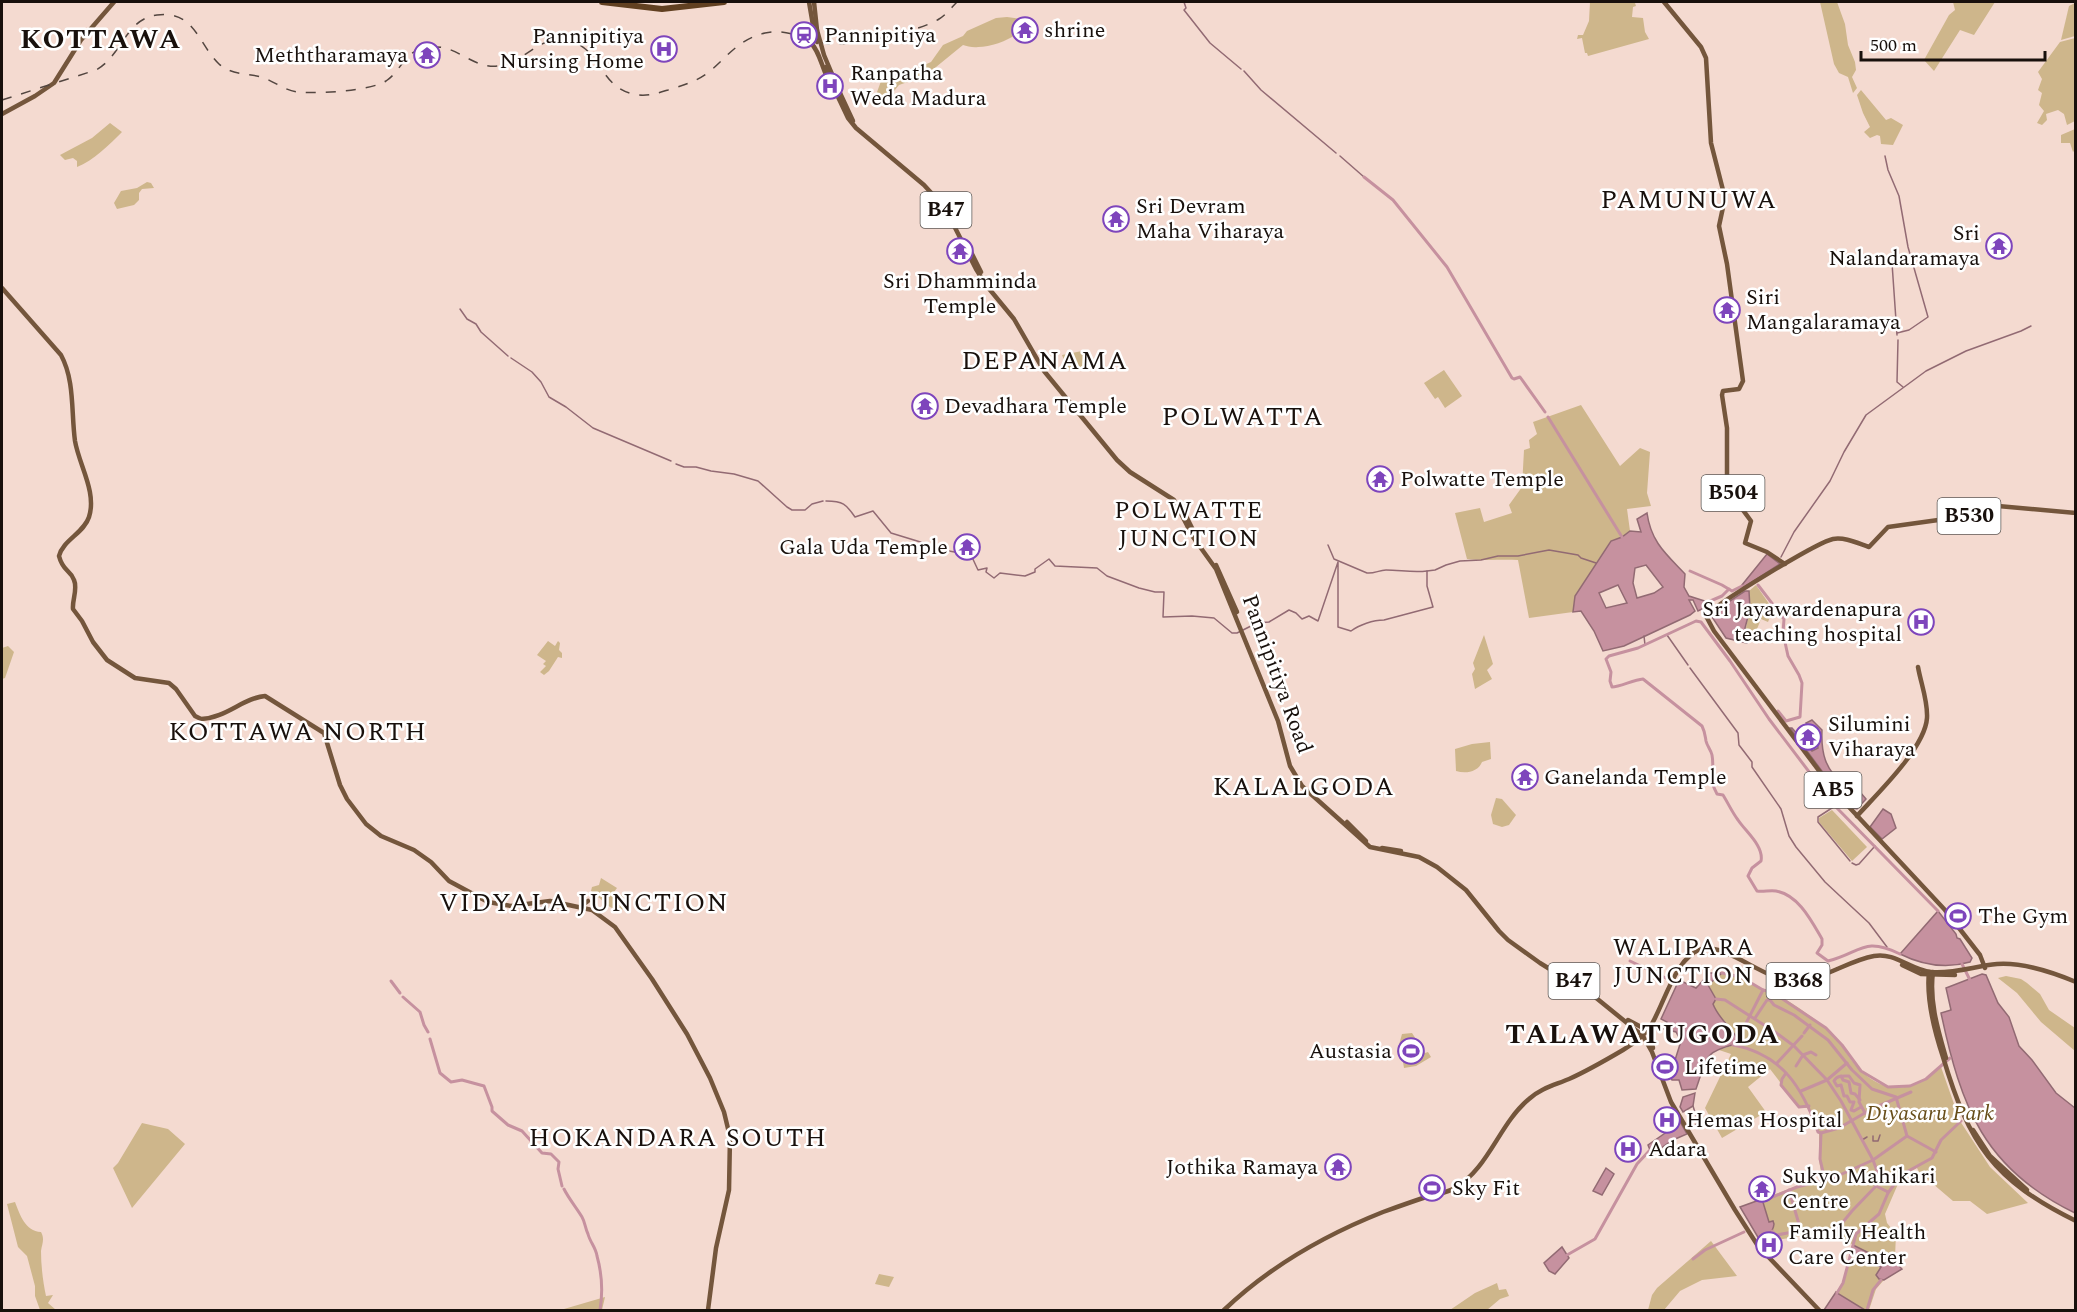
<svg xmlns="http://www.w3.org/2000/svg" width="2077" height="1312" font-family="Spectral,serif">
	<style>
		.green { fill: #ceb68b }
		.water { fill: #c6919f; stroke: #926a73; stroke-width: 1.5; fill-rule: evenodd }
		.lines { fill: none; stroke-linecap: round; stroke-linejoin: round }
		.stream { stroke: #926a73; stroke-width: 1.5 }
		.canal { stroke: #c6919f; stroke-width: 3 }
		.major { stroke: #74563c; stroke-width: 4.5 }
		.highway { stroke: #614021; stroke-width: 6 }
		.rail { stroke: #534640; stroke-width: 1.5; stroke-dasharray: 10 10; stroke-linecap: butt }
		.major-bridge { stroke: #74563c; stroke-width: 4.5 }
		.labels { text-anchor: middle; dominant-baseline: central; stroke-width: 5; stroke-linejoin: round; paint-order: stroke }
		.shield { fill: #fff; stroke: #5d5855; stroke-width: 1.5 }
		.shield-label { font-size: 21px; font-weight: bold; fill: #18100c }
		.poi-label { font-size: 22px; fill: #18100c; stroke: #fff; text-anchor: start }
		.street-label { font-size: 22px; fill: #18100c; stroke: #fff }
		.park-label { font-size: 22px; font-style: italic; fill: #674d19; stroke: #fff }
		.neighbourhood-label { font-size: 24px; letter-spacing: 1.5px; fill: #18100c; stroke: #fff }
		.quarter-label { font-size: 26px; letter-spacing: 1.5px; fill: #18100c; stroke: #fff }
		.district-label { font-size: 28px; font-weight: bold; letter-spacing: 1.5px; fill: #18100c; stroke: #fff }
	</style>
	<rect width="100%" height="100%" fill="#f4dad0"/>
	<g class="green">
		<polygon points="1590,2 1638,2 1635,3 1636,6 1633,7 1632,17 1643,18 1645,32 1649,39 1588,56 1587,53 1585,53 1582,38 1577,39 1578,35 1583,35 1589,21"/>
		<polygon points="1820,2 1837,2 1845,24 1848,45 1855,62 1856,70 1852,77 1857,88 1853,93 1848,77 1839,73 1834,64"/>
		<polygon points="1953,2 1995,2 1974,35 1960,30 1934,71 1924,60 1949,15 1955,10"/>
		<polygon points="2075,3 2075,36 2061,40 2069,6"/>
		<path d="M1007,17L1023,19L1025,28C1014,38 993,47 978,47C973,48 967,46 963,45L925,76L899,85L890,96L873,103L884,73L897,77L931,62L943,45L963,36L967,31L996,18Z"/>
		<polygon points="2075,38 2075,121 2067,125 2064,114 2058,110 2046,114 2047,120 2042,125 2037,123 2044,111 2039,105 2042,93 2038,90 2042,79 2038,72 2060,42"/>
		<polygon points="1861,90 1886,120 1891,118 1903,125 1893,145 1881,144 1880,136 1877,135 1870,138 1864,132 1870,127 1863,113 1857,95"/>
		<path d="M110,123L122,132C110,144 93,161 77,167V161L73,158L65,160L60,155L92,138Z"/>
		<polygon points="2075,129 2075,150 2073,152 2070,143 2061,143 2061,135"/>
		<polygon points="147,182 151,183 154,188 142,189 139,193 139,200 134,205 117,209 114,203 121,191 137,188"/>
		<polygon points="1087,350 1091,362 1089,365 1068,370 1062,355"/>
		<polygon points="1444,370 1462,396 1445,408 1438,397 1435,399 1424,383"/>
		<path d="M1581,405L1620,466L1640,448L1650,452L1647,493L1651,506L1627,509L1630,531L1622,537L1610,542L1575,596L1573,612L1529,618L1518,560C1501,559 1485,561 1467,559L1455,513L1480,508L1484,522L1512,513L1509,505L1522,487L1524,450L1530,448L1529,440L1537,434L1533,422Z"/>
		<polygon points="1756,585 1772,608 1767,610 1750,609 1749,591"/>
		<polygon points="1772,612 1768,622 1761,619 1753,639 1749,638 1746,628 1749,613"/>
		<polygon points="1484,635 1493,664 1487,670 1492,679 1475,689 1472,674 1475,669 1473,663"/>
		<polygon points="548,641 555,646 558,641 560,643 559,650 562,653 562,658 558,657 549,671 544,675 540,672 546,666 543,664 546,661 537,655"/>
		<polygon points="8,646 14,652 5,678 2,679 2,648"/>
		<path d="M1490,742L1491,759L1482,762C1478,772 1466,774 1456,771L1455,749L1472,744Z"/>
		<polygon points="1496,798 1502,799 1516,815 1509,825 1502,827 1493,824 1491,815"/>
		<polygon points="1832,810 1867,847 1852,861 1819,822 1819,818"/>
		<polygon points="601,878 617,888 614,892 623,896 620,902 625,905 621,912 610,907 591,891 592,887 599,885"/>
		<path d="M1722,973C1737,974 1743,980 1756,986C1761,989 1767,990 1773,992C1787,999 1814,1018 1826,1028C1841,1040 1847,1058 1861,1071C1889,1097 1916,1090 1941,1067L1960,1121L1990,1167L2028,1203L1987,1214L1970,1201H1953L1919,1172L1917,1168L1901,1177L1885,1214L1887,1223L1896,1234L1895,1257L1892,1255L1887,1262L1828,1232L1776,1240L1769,1235L1773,1229L1769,1222L1762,1199L1794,1187L1822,1179L1819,1160V1134L1808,1108L1799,1107L1770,1069L1748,1087L1766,1112L1722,1138L1705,1108L1731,1054L1719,1050L1740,1043C1733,1028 1719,1019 1713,1004L1716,998L1708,985Z"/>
		<polygon points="2006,976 2021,979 2027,983 2040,994 2049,1010 2075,1028 2075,1051 2041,1022 2017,993 1998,978"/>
		<polygon points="1412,1033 1425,1053 1428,1052 1431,1057 1416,1066 1404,1068 1402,1056 1397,1052 1402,1034"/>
		<polygon points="142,1123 168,1129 185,1144 132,1208 113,1168 118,1163"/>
		<path d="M15,1202C20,1215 25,1231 41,1232C45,1239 42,1244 41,1251C41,1266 43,1282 46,1296L53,1295L48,1303L56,1310H40L35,1296V1286L27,1256L18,1247L7,1204Z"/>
		<polygon points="1711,1241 1737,1276 1702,1280 1680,1291 1664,1310 1648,1310 1652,1295 1657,1288"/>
		<polygon points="1850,1254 1881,1267 1879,1279 1884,1280 1876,1289 1869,1310 1865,1310 1836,1292 1843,1283"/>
		<polygon points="879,1274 894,1277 889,1287 875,1284"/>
		<polygon points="1497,1283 1499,1290 1506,1289 1509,1296 1500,1299 1487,1310 1450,1310 1475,1293"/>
		<polygon points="605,1297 602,1310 565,1310 564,1309"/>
	</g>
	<g class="water">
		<path d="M1647,513C1651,542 1666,554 1685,574L1684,587L1689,596L1708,602V606L1698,611L1693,600H1689L1695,611L1690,615L1624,646L1603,651L1594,631L1581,611L1573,612L1575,596L1611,541L1622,537L1630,531L1641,532L1637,519ZM1646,565L1663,587L1654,593L1637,598L1633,583L1635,568ZM1618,585L1627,603L1606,608L1599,593Z"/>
		<polygon points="1767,554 1780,564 1743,588 1742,585"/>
		<polygon points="1745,591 1749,591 1750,609 1745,628 1748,638 1747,643 1726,638 1710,614"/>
		<path d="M1812,720L1822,730C1821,753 1825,769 1843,784L1854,785L1866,799L1857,809L1853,808L1830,782L1790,728H1792L1812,751L1818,748L1817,739L1806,723Z"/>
		<polygon points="1883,809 1891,814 1896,828 1882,839 1870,827"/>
		<path d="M1938,911L1956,934L1957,938L1960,939L1972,958L1970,962C1946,969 1922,965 1900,954Z"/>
		<path d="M1710,973H1722L1708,985L1716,999L1713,1004C1719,1020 1733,1028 1740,1043C1703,1052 1708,1055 1696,1089L1682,1090L1679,1080H1672L1670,1076L1681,1041L1676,1032L1664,1029L1667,1022L1661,1019L1679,980L1696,988Z"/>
		<path d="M1982,974L1986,975L1998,1003L2009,1017L2019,1046L2032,1060L2056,1093L2075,1108V1213C1984,1169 1961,1107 1941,1013L1951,1010L1946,988Z"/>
		<polygon points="1695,1093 1693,1106 1683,1112 1680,1107 1683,1097"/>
		<polygon points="1679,1120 1687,1134 1673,1140 1655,1152 1650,1150 1648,1145 1671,1129"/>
		<polygon points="1606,1168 1614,1174 1602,1195 1593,1191"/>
		<path d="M1762,1199L1769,1222L1773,1221L1774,1224C1773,1233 1767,1236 1759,1239L1740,1207Z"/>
		<polygon points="1853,1245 1887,1262 1892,1254 1895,1257 1895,1262 1902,1269 1884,1280 1879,1279 1876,1275 1881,1267 1850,1254"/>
		<polygon points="1562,1247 1569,1258 1555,1274 1549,1271 1544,1263"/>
		<polygon points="1836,1292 1837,1293 1865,1310 1824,1310"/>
	</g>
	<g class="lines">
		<g class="stream">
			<polyline points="1184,2 1186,8 1184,10 1210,43 1241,69"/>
			<polyline points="1244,71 1261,90 1336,153"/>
			<polyline points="1340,156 1364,177"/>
			<polyline points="1885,156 1888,170 1899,196 1908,247 1928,317 1909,330 1897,333"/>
			<polyline points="1892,263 1897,335"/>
			<polyline points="460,309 467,319 476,324 481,332 508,356"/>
			<polyline points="1898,340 1897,382 1903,387"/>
			<polyline points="511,358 532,372 541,382 549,397 566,407 593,428 671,461"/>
			<polyline points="676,464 684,467 696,467 711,471 734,474 758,481 787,507 792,510 805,510 812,504 823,501"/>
			<path d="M826,501C843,501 846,504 855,517L873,511L891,533L927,544"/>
			<path d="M1328,545L1334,559L1367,573C1374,574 1379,570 1386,570C1400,570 1413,573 1427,571"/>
			<path d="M930,546L938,549L971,555L978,570L987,568L986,572L994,578L1000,573L1025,576L1035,572V569L1049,559L1055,566L1097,568L1107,576L1139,588L1155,592H1164L1163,617L1192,616L1214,618L1232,633H1237L1257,623L1269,622L1289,610L1296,613L1302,619L1309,616L1318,621L1338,562V627L1351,631C1359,625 1373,620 1384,620L1433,607L1427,586V571L1435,570L1446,565L1460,561L1481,560L1498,556H1518L1549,550L1578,555L1581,558L1596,563"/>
			<polyline points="1781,557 1794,532 1830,481 1844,452 1866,415 1926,371 1966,351 2021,331 2031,326"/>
			<polyline points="1748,612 1777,611"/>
			<polyline points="1667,635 1688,665"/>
			<polyline points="1644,636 1645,645"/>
			<polyline points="1690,668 1738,733 1739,745 1752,762 1752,767 1781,809 1789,836 1796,847 1825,882 1869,923 1887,947"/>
			<polyline points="1835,806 1818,817 1818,822 1850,861"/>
			<polyline points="1852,863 1856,865 1859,864 1875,846"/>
			<polyline points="1693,1106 1698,1122 1693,1128"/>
			<polyline points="1873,1136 1873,1141 1878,1141 1880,1135"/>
			<polyline points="1862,1140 1867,1137"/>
		</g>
		<g class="canal">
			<polyline points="1364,177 1393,200 1447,267 1512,378 1514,379 1520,377 1545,412"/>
			<polyline points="1548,417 1622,537"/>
			<polyline points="1690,571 1722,585 1732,591 1742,586"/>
			<polyline points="1758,585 1784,619 1783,633 1788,656 1799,675 1802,683 1800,717 1786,721 1778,711"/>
			<polyline points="1708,602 1722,596 1729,589"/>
			<path d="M1900,954C1863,936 1861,953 1828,961L1817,953L1822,945V939C1812,922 1799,895 1776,891C1770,890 1763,892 1757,891L1748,876L1752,868L1761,861C1764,846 1746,832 1738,820C1732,812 1728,803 1723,795L1717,794C1708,779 1715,771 1712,755C1711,750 1707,746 1706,741C1705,735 1705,732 1702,726L1643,679C1633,680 1620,687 1612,687L1610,681L1611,672L1606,659L1609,656L1638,648L1696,621L1701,622L1730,661L1769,719L1835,806L1938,911"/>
			<polyline points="1630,961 1670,980"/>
			<polyline points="1962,964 1970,980"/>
			<polyline points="1722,973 1741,977 1763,990 1738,1039"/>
			<polyline points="391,981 400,993"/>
			<polyline points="1763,990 1772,992 1826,1028 1842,1045 1861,1071 1888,1087 1910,1086 1926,1079 1950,1058"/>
			<polyline points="403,997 420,1012 424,1025 428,1032"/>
			<path d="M1716,999L1725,1000L1775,1032L1794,1046L1827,1080L1841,1101L1873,1160L1877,1171L1876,1186L1852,1211L1834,1233C1824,1224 1790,1233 1776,1235L1772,1231"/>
			<polyline points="1755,1018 1767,1000 1770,1000 1774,1005 1794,1015 1828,1040 1852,1070 1872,1089 1896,1097 1907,1136 1936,1152"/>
			<polyline points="1804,1033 1810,1025"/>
			<polyline points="430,1039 440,1073 451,1082 462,1080 484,1086 492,1107 492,1111 508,1125 522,1131 542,1153 551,1154 559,1162 558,1169 562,1186"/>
			<path d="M1733,1045C1782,1054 1803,1088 1818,1132L1821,1133L1839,1128L1870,1110"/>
			<polyline points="1777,1063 1802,1036"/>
			<polyline points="1796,1066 1803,1055 1811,1052 1816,1055"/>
			<polyline points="1786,1073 1782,1079 1781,1085 1799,1107 1809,1106"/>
			<polyline points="1841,1076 1843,1080 1849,1082 1851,1093 1855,1094 1860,1100"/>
			<polyline points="1801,1091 1827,1080 1847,1063"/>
			<path d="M1861,1107L1854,1111L1851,1110L1854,1102H1850L1847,1096H1844L1841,1085L1837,1086L1834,1081C1837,1075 1843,1076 1849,1076L1854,1083L1860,1085L1859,1102L1865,1113"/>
			<polyline points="1874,1108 1911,1092"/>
			<polyline points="1821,1133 1820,1159 1825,1180"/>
			<polyline points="1876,1186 1888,1192"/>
			<path d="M564,1189C569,1199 576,1207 582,1217C585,1222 585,1228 588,1234C590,1242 596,1248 597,1256C602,1274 603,1292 600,1310"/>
			<polyline points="1789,1190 1801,1231"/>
			<polyline points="1763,1201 1797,1187 1833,1178 1873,1160 1907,1136"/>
			<polyline points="1567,1255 1595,1239 1637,1164 1650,1150"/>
			<polyline points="1693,1259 1705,1250 1744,1232"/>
			<polyline points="1837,1293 1843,1283 1856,1234 1879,1214 1888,1193 1901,1175 1932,1158 1941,1140 1961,1121"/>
			<polyline points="1867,1310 1873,1290 1881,1280"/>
		</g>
		<g class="major">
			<polyline points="809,2 814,31"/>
			<polyline points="814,2 817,30"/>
			<polyline points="1664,2 1701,47 1706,58 1711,143 1725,198 1719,226 1727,264 1743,381 1739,389 1723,391 1722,395 1727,428 1727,480 1737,502 1751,521 1745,543 1767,552 1785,564"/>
			<path d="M810,42C821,52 822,72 831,84"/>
			<polyline points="831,82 848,118 856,128 924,185 945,208 976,269 986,285 1014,319 1044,371 1117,460 1130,472 1174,500 1193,537 1216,569 1278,721 1290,766 1302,786 1370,847 1419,857 1437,867 1466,890 1499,931 1508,940 1540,963 1595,997 1643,1036 1652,1052 1671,1102 1735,1210 1758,1246 1819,1310"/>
			<polyline points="840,93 853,121"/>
			<polyline points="2,114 35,96 54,83 81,40 114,2"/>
			<polyline points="970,250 981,272"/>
			<path d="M2,288L61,355C75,381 71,412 75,441C79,465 97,492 89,517C84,533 63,540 59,556C63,572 70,569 74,580C78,589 72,600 73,609L82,621L93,642L107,660L135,678L169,683L176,689L195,716L201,719C226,718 243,698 265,696L324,733L340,785L347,799L366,824L381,836L414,850L431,862L449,881L488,902L511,906L550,901L592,910L615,927L652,979L687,1034L710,1078L724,1112L730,1137L729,1190L716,1248L708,1310"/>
			<polyline points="1181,506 1196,536"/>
			<polyline points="1216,565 1237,612"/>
			<path d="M1857,816C1877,794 1925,748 1927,718C1928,701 1921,684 1918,667"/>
			<polyline points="1347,822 1366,841"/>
			<polyline points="1382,848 1401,851"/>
			<polyline points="580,907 588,901"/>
			<polyline points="1902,965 1921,974 1955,975"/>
			<path d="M1985,968L1980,955L1945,910L1835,792L1714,631L1706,616C1715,604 1818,542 1833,539C1845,537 1857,543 1869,547L1888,527L1967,516L1998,506L2076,513"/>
			<path d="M1929,972C1926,1000 1934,1030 1943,1057C1969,1144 1993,1180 2076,1221"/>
			<path d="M1933,972C1929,1001 1938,1030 1946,1058"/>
			<polyline points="1628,1020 1643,1028 1648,1027"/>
			<polyline points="1653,1048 1650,1036 1653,1026"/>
			<polyline points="1973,1130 1990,1156 2027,1190"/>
			<path d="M1224,1310C1268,1268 1325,1235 1383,1212C1397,1207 1411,1202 1426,1197C1436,1195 1446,1193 1455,1188C1489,1168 1499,1124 1529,1099C1541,1088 1555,1085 1569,1079C1587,1071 1606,1060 1623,1050C1633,1044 1643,1037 1650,1027C1664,1006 1675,956 1702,949C1725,943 1765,980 1792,981C1821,982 1846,961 1874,956C1895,952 1911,970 1931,972C1954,974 1975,966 1997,964C2023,962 2052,972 2076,982"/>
		</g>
		<polyline class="highway" points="602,2 662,9 724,2"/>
		<path class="rail" d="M2,100L96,70C122,56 125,19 157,15C195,10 198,44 219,64C231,75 247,73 261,77C274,81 285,91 298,92C318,94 370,91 386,81C405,68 402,49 433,47C457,45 473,69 498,66C525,63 541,32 571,41C604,52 599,90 639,95C649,96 658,93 668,90C683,85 696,82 709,72C728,56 739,39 765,33C787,28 802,39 823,43C847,48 918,32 939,19C946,15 951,8 957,2"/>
		<g class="major-bridge">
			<polyline points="817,30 824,55 840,93"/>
			<polyline points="814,31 817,42"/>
			<polyline points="826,67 831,82"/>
		</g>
	</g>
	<defs>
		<g id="temple-ring" transform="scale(1.35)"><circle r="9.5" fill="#fff" stroke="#7e45bc" stroke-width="1.5"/><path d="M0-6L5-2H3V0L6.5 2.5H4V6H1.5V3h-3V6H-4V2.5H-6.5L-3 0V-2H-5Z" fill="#7e45bc"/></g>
		<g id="station-ring" transform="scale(1.35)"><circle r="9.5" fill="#fff" stroke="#7e45bc" stroke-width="1.5"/><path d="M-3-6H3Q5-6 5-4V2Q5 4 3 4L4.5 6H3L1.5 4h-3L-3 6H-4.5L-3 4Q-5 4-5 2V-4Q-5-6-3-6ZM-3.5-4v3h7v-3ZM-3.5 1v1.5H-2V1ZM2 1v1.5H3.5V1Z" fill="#7e45bc"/></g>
		<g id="hospital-ring" transform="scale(1.35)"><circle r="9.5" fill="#fff" stroke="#7e45bc" stroke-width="1.5"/><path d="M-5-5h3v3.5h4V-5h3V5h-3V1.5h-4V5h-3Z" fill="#7e45bc"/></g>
		<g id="stadium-ring" transform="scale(1.35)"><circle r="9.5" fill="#fff" stroke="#7e45bc" stroke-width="1.5"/><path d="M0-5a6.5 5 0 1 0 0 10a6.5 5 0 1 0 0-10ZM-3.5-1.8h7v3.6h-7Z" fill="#7e45bc"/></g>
	</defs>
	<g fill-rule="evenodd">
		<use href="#temple-ring" x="1025" y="30"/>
		<use href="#station-ring" x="804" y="35"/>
		<use href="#hospital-ring" x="664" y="49"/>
		<use href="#temple-ring" x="427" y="55"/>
		<use href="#hospital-ring" x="830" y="86"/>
		<use href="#temple-ring" x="1116" y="219"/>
		<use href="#temple-ring" x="1999" y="246"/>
		<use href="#temple-ring" x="960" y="251"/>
		<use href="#temple-ring" x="1727" y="310"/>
		<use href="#temple-ring" x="925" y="406"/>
		<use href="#temple-ring" x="1380" y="479"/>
		<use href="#temple-ring" x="967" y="547"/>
		<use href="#hospital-ring" x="1921" y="622"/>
		<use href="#temple-ring" x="1808" y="737"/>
		<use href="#temple-ring" x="1525" y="777"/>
		<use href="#stadium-ring" x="1958" y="916"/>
		<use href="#stadium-ring" x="1411" y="1051"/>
		<use href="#stadium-ring" x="1665" y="1067"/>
		<use href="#hospital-ring" x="1667" y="1120"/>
		<use href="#hospital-ring" x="1628" y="1149"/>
		<use href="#temple-ring" x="1338" y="1167"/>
		<use href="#stadium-ring" x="1432" y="1188"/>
		<use href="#temple-ring" x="1762" y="1189"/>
		<use href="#hospital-ring" x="1769" y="1245"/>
	</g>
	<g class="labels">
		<g class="shield">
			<rect x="920.5" y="192" width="51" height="36" rx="4.5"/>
			<rect x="1701.5" y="475" width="63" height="36" rx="4.5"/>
			<rect x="1937.5" y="498" width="63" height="36" rx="4.5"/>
			<rect x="1804.5" y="772" width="57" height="36" rx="4.5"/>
			<rect x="1548.5" y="963" width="51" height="36" rx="4.5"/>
			<rect x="1766.5" y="963" width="63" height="36" rx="4.5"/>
		</g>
		<g class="shield-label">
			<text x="946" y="210">B47</text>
			<text x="1733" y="493">B504</text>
			<text x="1969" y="516">B530</text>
			<text x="1833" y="790">AB5</text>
			<text x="1574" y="981">B47</text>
			<text x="1798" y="981">B368</text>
		</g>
		<g class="poi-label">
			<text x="1044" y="30">shrine</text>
			<text x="824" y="35">Pannipitiya</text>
			<text x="644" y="36" text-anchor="end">Pannipitiya<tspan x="644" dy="25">Nursing Home</tspan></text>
			<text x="408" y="55" text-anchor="end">Meththaramaya</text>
			<text x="850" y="73">Ranpatha<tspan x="850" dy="25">Weda Madura</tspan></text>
			<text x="1136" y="206">Sri Devram<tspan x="1136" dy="25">Maha Viharaya</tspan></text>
			<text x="1980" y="233" text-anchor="end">Sri<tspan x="1980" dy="25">Nalandaramaya</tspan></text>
			<text x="960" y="281" text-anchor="middle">Sri Dhamminda<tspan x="960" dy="25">Temple</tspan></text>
			<text x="1746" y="297">Siri<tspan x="1746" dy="25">Mangalaramaya</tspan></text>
			<text x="944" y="406">Devadhara Temple</text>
			<text x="1400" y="479">Polwatte Temple</text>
			<text x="948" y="547" text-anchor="end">Gala Uda Temple</text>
			<text x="1902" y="609" text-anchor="end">Sri Jayawardenapura<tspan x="1902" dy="25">teaching hospital</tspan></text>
			<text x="1828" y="724">Silumini<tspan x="1828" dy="25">Viharaya</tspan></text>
			<text x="1544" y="777">Ganelanda Temple</text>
			<text x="1978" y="916">The Gym</text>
			<text x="1392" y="1051" text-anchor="end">Austasia</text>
			<text x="1684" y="1067">Lifetime</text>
			<text x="1686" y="1120">Hemas Hospital</text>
			<text x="1648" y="1149">Adara</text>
			<text x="1318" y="1167" text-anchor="end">Jothika Ramaya</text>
			<text x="1782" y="1176">Sukyo Mahikari<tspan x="1782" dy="25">Centre</tspan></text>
			<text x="1452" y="1188">Sky Fit</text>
			<text x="1788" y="1232">Family Health<tspan x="1788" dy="25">Care Center</tspan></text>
		</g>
		<g class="street-label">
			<text transform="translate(1277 674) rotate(70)">Pannipitiya Road</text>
		</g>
		<g class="park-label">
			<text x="1930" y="1113">Diyasaru Park</text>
		</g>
		<g class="neighbourhood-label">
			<text x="1189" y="511">POLWATTE<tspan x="1189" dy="28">JUNCTION</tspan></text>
			<text x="1684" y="948">WALIPARA<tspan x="1684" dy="28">JUNCTION</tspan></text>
		</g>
		<g class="quarter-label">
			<text x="1689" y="200">PAMUNUWA</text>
			<text x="1045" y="361">DEPANAMA</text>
			<text x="1243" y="417">POLWATTA</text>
			<text x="298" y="732">KOTTAWA NORTH</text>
			<text x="1304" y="787">KALALGODA</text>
			<text x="584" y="903">VIDYALA JUNCTION</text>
			<text x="678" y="1138">HOKANDARA SOUTH</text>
		</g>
		<g class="district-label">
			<text x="101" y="39">KOTTAWA</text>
			<text x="1643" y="1034">TALAWATUGODA</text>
		</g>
	</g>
	<rect width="2077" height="1312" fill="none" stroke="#18100c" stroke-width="6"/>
	<path d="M1861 51v9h184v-9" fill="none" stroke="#18100c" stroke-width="3"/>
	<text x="1870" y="51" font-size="18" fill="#18100c" stroke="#ffffff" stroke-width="4.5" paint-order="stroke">500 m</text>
</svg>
